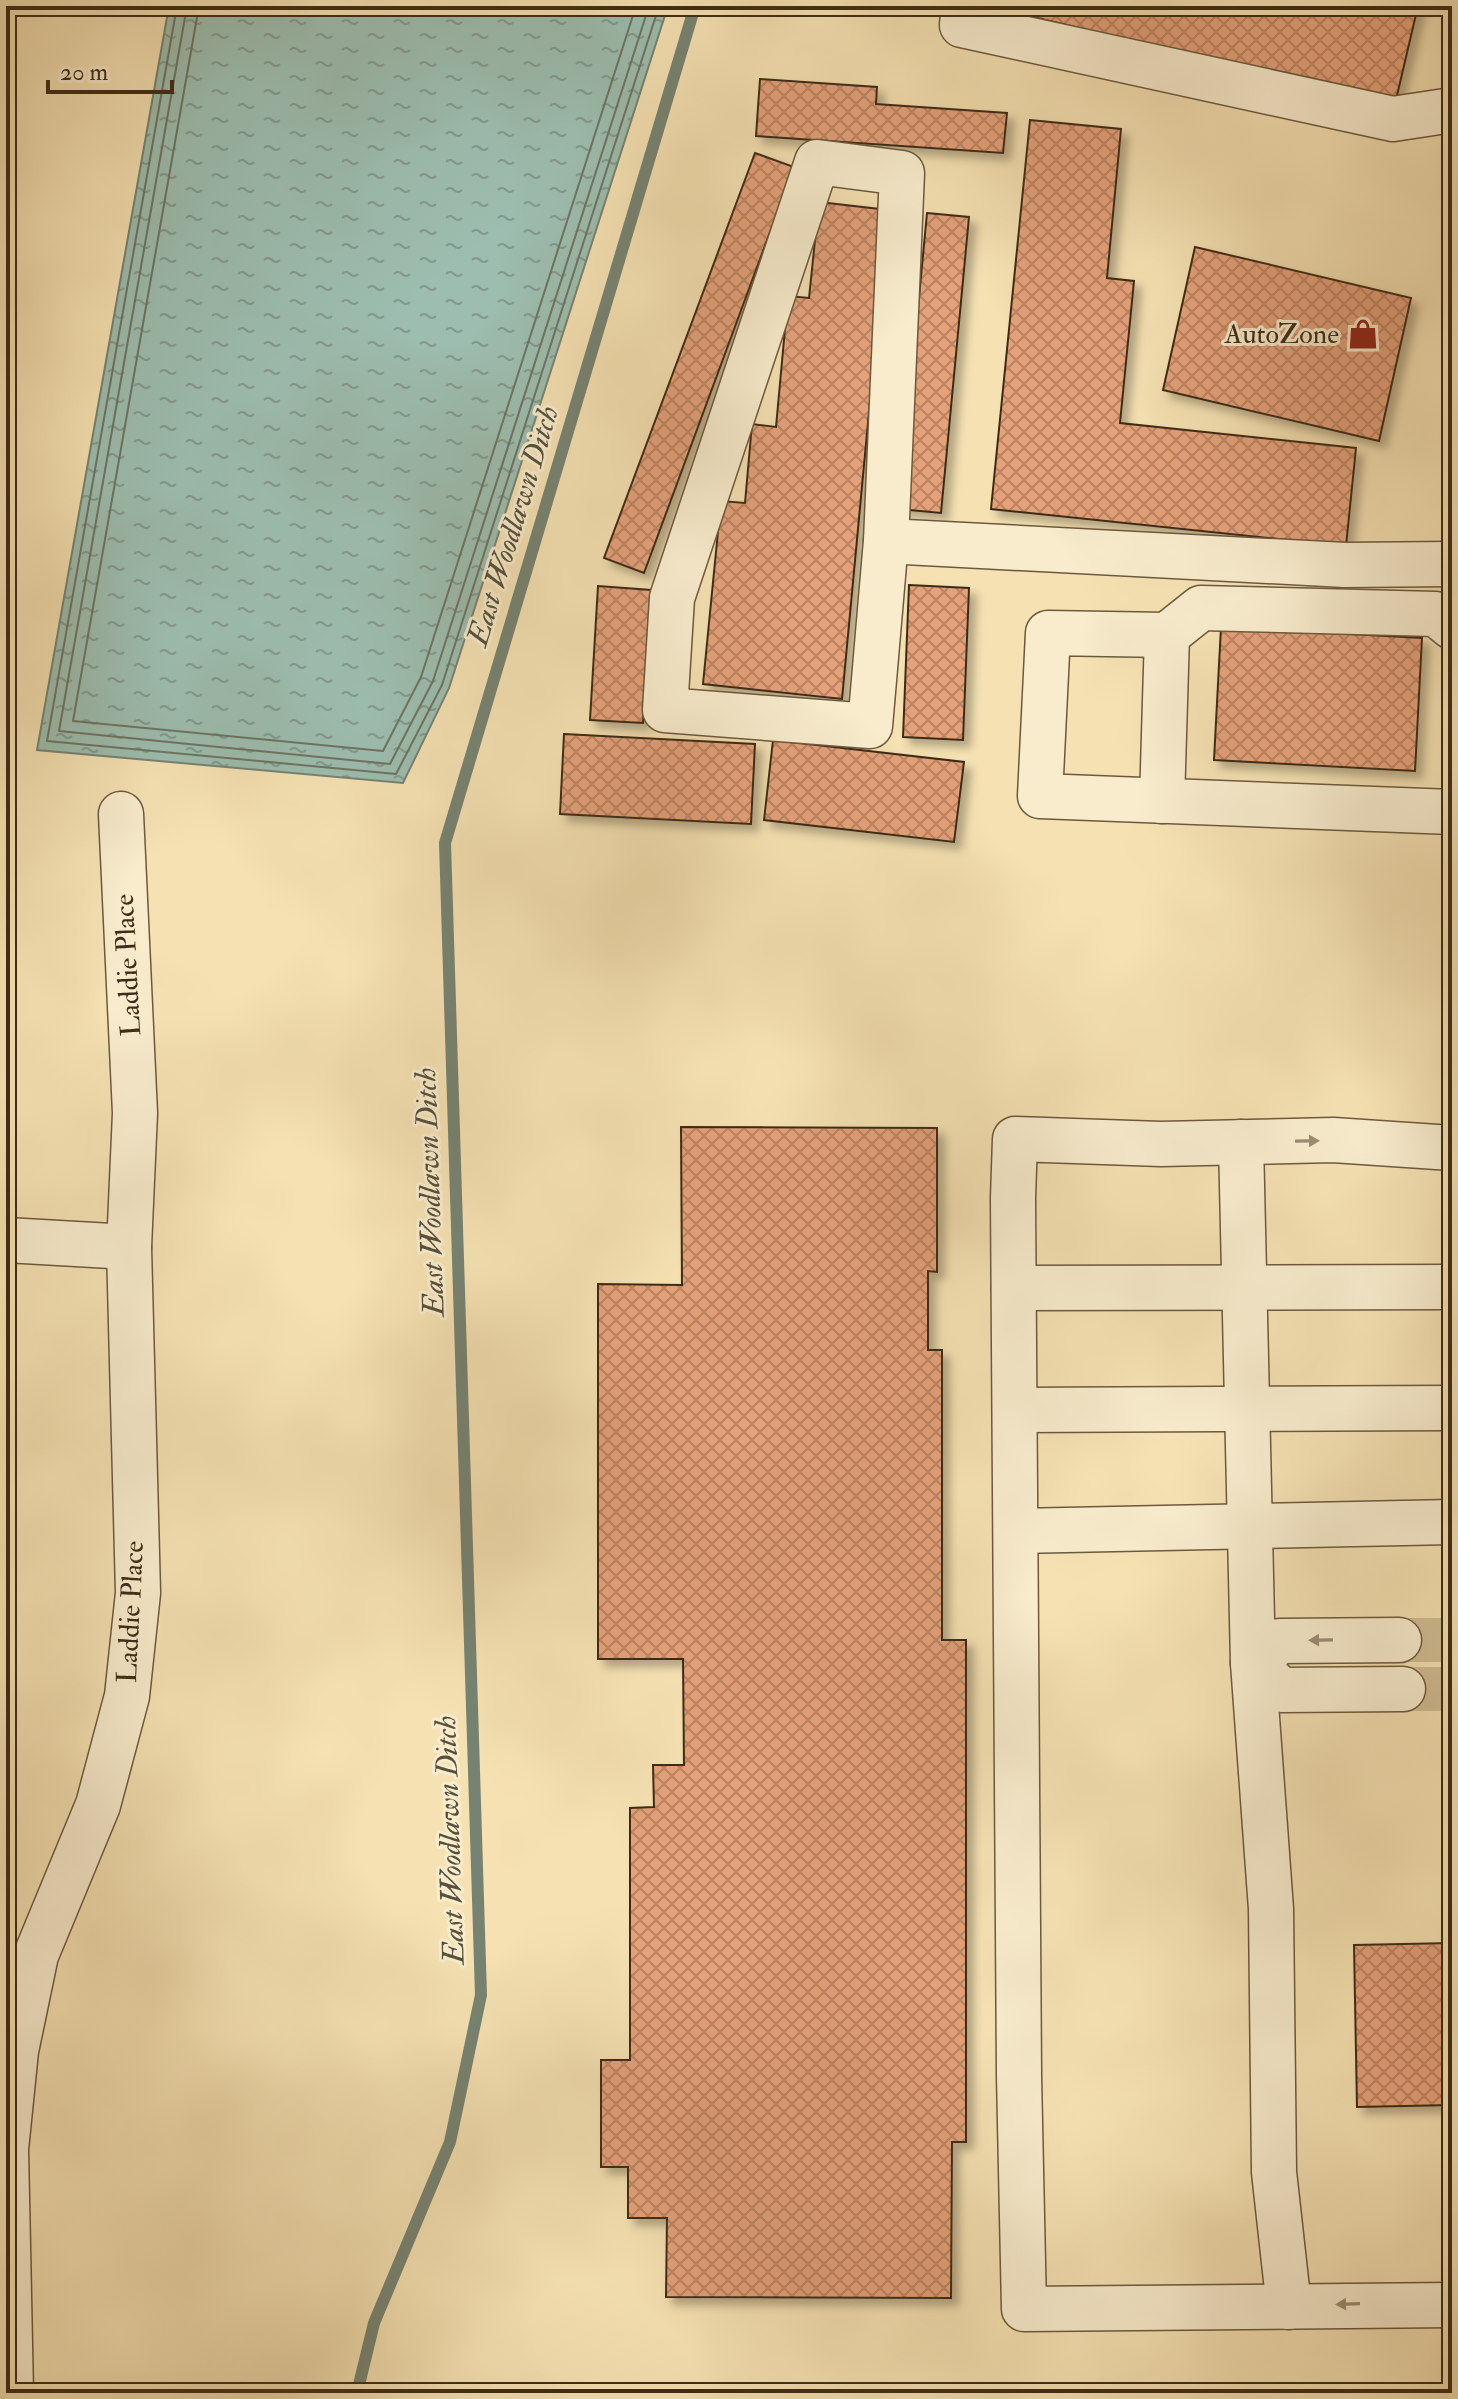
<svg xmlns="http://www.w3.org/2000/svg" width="1458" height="2399" font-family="'IM FELL Double Pica',serif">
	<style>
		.water { fill: url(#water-ripples); stroke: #768372; stroke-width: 2 }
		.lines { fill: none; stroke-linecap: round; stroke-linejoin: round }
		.shore { stroke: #6d7462; stroke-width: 2 }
		.stream { stroke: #768372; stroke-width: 12 }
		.building { fill: url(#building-cross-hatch); stroke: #3e2c16; stroke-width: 2; filter: url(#shadow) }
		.minor-tunnel { stroke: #d0bd93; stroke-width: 44; stroke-dasharray: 44 22; stroke-linecap: butt }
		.minor-casing { stroke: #6c593d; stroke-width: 47 }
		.minor { stroke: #f8eccd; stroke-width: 44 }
		.oneway { fill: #9b8c72 }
		.labels { text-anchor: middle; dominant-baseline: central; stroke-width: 6; stroke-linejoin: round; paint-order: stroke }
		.poi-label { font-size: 28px; fill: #3e2c16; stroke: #f8eccd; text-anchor: end }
		.street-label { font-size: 28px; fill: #3e2c16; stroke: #f8eccd }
		.water-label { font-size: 30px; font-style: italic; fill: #56503c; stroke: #f8eccd }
	</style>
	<defs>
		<pattern id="water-ripples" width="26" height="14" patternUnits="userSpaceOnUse" patternTransform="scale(2)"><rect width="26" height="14" fill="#9cbdaf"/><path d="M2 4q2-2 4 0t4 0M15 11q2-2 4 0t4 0" fill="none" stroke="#819a8d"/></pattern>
		<pattern id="building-cross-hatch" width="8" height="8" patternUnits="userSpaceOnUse" patternTransform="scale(2)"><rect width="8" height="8" fill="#e5a179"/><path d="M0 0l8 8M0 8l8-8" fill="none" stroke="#bb8362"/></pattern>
		<filter id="shadow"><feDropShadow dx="7" dy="7" stdDeviation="4" flood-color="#0004"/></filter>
	</defs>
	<rect width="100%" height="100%" fill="#f5e1b2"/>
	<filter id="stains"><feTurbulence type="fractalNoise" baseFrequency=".0025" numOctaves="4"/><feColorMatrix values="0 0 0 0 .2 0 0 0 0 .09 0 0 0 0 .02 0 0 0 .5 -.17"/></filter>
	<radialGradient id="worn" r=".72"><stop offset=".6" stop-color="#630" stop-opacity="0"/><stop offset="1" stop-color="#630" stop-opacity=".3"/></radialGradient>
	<polygon class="water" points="169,6 668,6 449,688 403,783 37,750"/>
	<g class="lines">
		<g class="shore">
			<polyline points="177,6 47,741 396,774 442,685 659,6"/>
			<polyline points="187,6 59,731 390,764 433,681 649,6"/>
			<polyline points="199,6 73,721 383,751 421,677 636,6"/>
		</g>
		<polyline class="stream" points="357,2393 374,2323 450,2142 481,1995 445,843 695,6"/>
	</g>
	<g class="building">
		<polygon points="1009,6 1418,6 1395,104 1008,11"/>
		<polygon points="760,79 877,87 876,104 1007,113 1003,153 756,136"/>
		<polygon points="1030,120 1121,129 1107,278 1134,281 1120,423 1356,448 1346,546 991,509"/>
		<polygon points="755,153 794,167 644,573 604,558"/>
		<polygon points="819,202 888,210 842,699 703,684 721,501 745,503 752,424 776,427 788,296 809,298"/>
		<polygon points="927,213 969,217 941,513 899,509"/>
		<polygon points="1195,247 1411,298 1379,441 1163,390"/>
		<polygon points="909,585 969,588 963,740 903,737"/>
		<polygon points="598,586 651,590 643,723 590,720"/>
		<polygon points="1221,627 1422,638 1415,771 1214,760"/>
		<polygon points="564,734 755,744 751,824 560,814"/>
		<polygon points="773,740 964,762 954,842 764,820"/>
		<polygon points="681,1127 937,1128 937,1272 928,1271 928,1350 942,1350 942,1640 966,1640 966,2142 952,2142 951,2298 666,2297 667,2218 628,2218 628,2167 601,2167 601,2060 630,2060 630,1808 654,1807 653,1765 684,1765 683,1659 598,1659 598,1284 682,1285"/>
		<polygon points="1452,1943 1452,2105 1357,2107 1354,1945"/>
	</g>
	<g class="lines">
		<g class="minor-tunnel">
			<polyline points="1399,1640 1452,1640"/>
			<polyline points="1403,1689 1452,1689"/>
		</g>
		<g class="minor-casing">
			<g id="minor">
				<polyline points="964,6 962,25 1393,119 1452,110"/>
				<polygon points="817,162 902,173 886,541 870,726 665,710 672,598"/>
				<polyline points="886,541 1345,565 1452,564"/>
				<polyline points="1452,627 1436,614 1201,608 1167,635 1048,633 1040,796 1452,812"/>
				<polyline points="1162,801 1167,635"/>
				<polyline points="1241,1142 1253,1663 1271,1909 1274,2172 1289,2307"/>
				<polyline points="1452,1148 1333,1140 1161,1144 1015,1139 1013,1198 1019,2076 1024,2309 1452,2305"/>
				<polyline points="6,1240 129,1247"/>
				<polyline points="1014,1288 1452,1287"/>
				<polyline points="1015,1410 1452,1408"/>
				<polyline points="1017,1531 1452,1522"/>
				<polyline points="1399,1640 1280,1641 1253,1663 1281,1690 1403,1689"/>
				<polyline points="11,2393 6,2149 16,2051 36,1955 98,1805 127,1696 138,1593 129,1247 135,1113 121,814"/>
			</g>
		</g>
		<use href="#minor" class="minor"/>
	</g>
	<defs><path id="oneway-solid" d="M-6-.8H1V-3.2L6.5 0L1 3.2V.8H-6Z" transform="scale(2)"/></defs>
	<g class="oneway">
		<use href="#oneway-solid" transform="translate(1307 1141) rotate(-1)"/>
		<use href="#oneway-solid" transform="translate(1321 1640) rotate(179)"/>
		<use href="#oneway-solid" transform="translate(1348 2304) rotate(178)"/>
	</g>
	<defs>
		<g id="shop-bare" transform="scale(2.4)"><path d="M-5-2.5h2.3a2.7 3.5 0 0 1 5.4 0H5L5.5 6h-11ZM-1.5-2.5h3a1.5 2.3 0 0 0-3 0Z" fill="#8f2418" stroke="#f8eccd" stroke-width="2.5" paint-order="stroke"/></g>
	</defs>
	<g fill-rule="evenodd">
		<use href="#shop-bare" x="1363" y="334"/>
	</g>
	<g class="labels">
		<g class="poi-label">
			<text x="1339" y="334">AutoZone</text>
		</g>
		<g class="street-label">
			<text transform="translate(128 965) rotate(-93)">Laddie Place</text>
			<text transform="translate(131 1612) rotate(-87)">Laddie Place</text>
		</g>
		<g class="water-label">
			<text transform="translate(513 526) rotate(-73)">East Woodlawn Ditch</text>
			<text transform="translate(430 1192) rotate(-92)">East Woodlawn Ditch</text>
			<text transform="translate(450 1840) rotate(-92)">East Woodlawn Ditch</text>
		</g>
	</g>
	<rect width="1458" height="2399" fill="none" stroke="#f5e1b2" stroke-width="32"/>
	<rect x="8" y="8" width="1442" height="2383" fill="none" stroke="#3e2c16" stroke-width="4"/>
	<rect x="16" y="16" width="1426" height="2367" fill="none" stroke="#3e2c16" stroke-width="2"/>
	<path d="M48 80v12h124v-12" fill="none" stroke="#3e2c16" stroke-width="4"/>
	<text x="60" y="80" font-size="24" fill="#3e2c16" stroke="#f8eccd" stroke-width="6" paint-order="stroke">20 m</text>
	<rect width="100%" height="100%" filter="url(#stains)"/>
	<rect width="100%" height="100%" fill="url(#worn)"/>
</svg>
